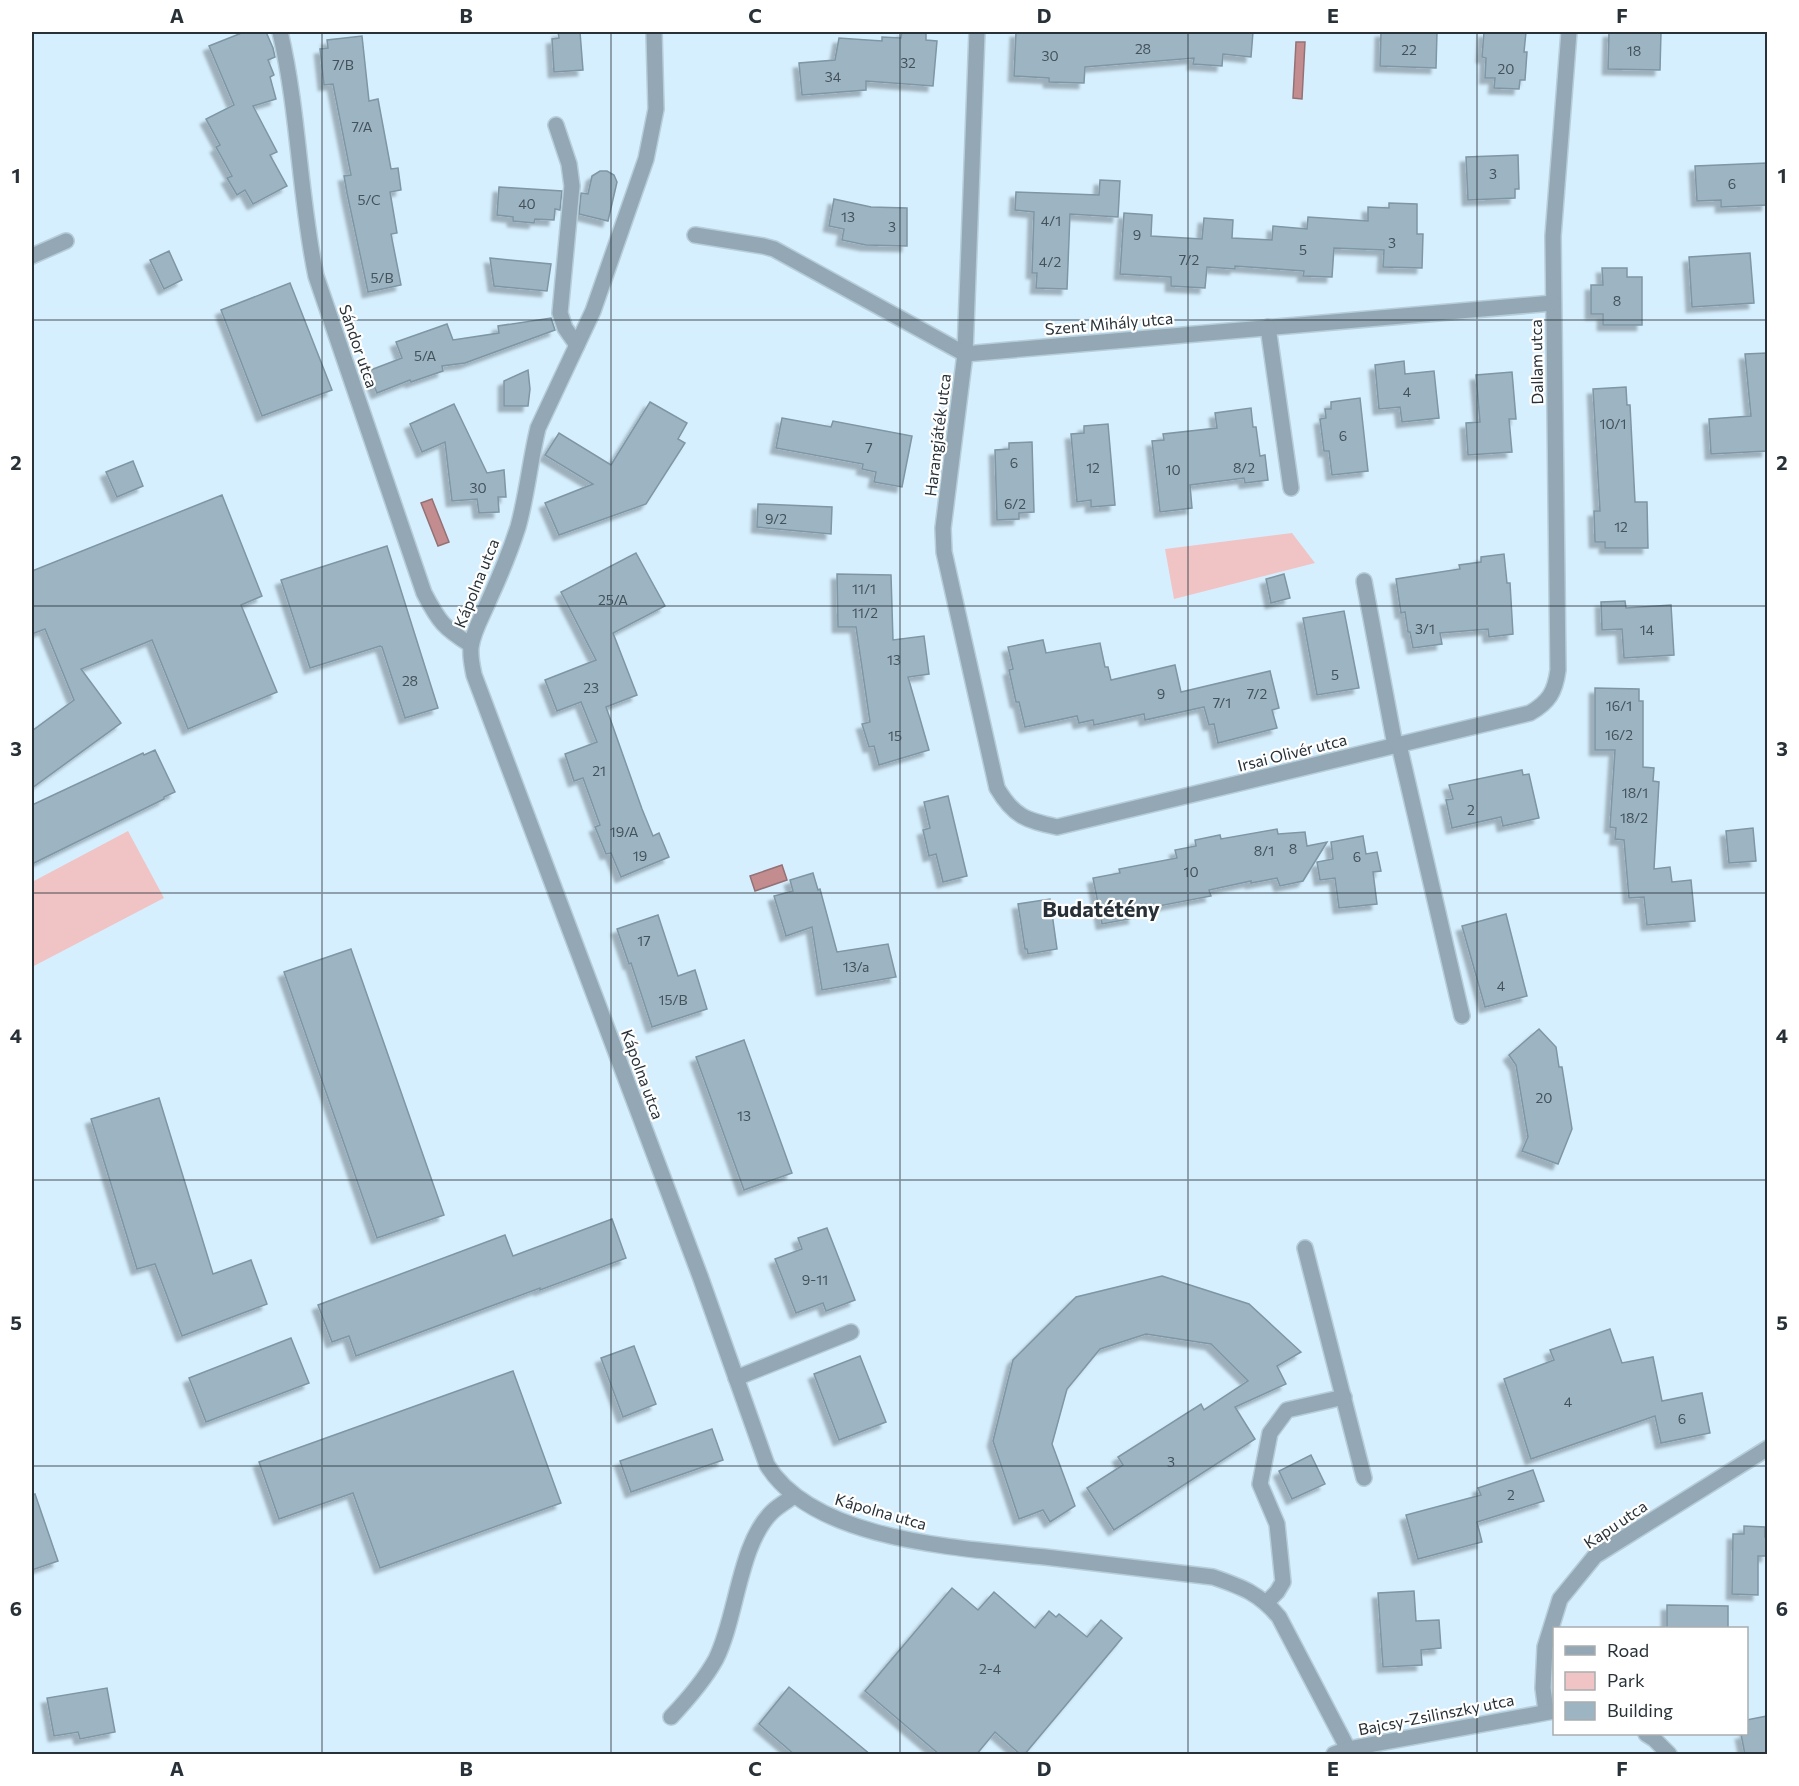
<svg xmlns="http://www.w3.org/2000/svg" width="1799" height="1786" font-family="Commissioner,sans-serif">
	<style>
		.green { fill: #f0c4c5 }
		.water { fill: #c38d90; stroke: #947175; stroke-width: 1.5 }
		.building { fill: #9db5c3; stroke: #7f96a4; stroke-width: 1.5; filter: url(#shadow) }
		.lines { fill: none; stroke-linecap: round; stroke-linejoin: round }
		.minor-casing { stroke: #b6cdda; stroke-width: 18 }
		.minor { stroke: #93a7b4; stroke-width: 15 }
		.grid { fill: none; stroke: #273137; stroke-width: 1.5; stroke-opacity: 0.55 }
		.labels { text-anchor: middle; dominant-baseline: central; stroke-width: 4.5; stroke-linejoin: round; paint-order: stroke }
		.number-label { font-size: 14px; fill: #44525a }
		.street-label { font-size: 16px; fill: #273137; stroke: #fff }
		.district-label { font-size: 22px; font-weight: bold; fill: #273137; stroke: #fff }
		.neatline { fill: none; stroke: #273137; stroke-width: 2 }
		.grid-label { font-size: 20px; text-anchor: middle; font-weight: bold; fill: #273137 }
	</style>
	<defs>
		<filter id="shadow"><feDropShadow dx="-5.5" dy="5.5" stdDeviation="1.5" flood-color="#0004"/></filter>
	</defs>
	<rect width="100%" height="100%" fill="#d6effe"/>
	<g class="green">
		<polygon points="1292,533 1315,563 1174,599 1165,549"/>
		<polygon points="128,831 164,898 32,967 32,882"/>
	</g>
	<g class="water">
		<polygon points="1296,42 1305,42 1302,99 1293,98"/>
		<polygon points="432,499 449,542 438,546 421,503"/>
		<polygon points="782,865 787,880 755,891 750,876"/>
	</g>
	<g class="building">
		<polygon points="244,32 266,32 273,48 275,57 268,60 274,75 270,77 276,99 253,106 277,152 270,155 287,186 253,204 245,190 237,195 227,178 232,176 216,147 220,145 206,119 234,105 209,46"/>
		<polygon points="558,32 580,32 583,70 554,72 552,39 559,38"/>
		<polygon points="902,32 926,32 926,40 937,41 933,86 866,81 866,90 802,95 799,63 835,60 839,38 882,41 882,37 901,38"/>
		<polygon points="1016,32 1103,33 1103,32 1253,32 1251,57 1223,54 1222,66 1193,64 1194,58 1085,67 1084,83 1049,82 1049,78 1014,76"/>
		<polygon points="1381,32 1437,32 1436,68 1380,66"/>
		<polygon points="1484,32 1526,32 1524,52 1527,52 1525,80 1520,80 1519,89 1494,88 1495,78 1485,78 1486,58 1482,57"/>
		<polygon points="1609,32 1661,32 1660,70 1608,69"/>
		<polygon points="362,36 369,101 378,99 391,169 398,168 401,190 390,192 397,233 391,234 401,285 368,292 347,193 344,176 351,175 333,84 324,85 320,49 328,48 327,40"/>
		<polygon points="1518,155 1519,189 1515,189 1515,198 1468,200 1466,157"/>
		<polygon points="1767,163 1767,205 1721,207 1721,200 1697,201 1695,166"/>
		<polygon points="600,171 607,171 614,175 617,182 608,221 579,214 581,193 588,194 592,176"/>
		<polygon points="1100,180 1120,181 1118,217 1070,214 1067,289 1036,288 1037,273 1032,273 1034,212 1015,210 1016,192 1099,195"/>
		<polygon points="499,187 562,191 560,210 555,209 554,220 535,219 534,223 513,221 513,217 497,215"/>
		<polygon points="834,199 871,207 907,208 907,246 866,245 842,240 844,229 829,226"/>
		<polygon points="1389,203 1417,204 1417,234 1423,234 1422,268 1383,267 1384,250 1334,248 1332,277 1303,276 1304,271 1235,266 1235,269 1207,267 1205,288 1171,286 1171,277 1120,274 1124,213 1152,215 1151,236 1202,239 1204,218 1233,220 1232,238 1272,240 1273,226 1307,229 1308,217 1368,221 1368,207 1389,208"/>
		<polygon points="169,251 182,280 164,289 150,260"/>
		<polygon points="1750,253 1754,303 1692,307 1689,257"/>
		<polygon points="490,258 551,264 547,291 494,286"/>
		<polygon points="1602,268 1627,268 1627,277 1642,277 1642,325 1603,325 1603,314 1591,314 1591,285 1603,285"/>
		<polygon points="290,283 332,390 262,416 221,310"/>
		<polygon points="551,318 555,330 465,363 442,366 443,371 411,382 410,380 377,393 368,371 402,358 396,342 447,324 453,340 499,333 498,326"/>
		<polygon points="1767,353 1767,451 1711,454 1709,419 1751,416 1745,354"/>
		<polygon points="1404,361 1405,374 1434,371 1439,418 1402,422 1400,407 1379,409 1375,365"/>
		<polygon points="528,370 530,389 528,406 504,406 504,381"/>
		<polygon points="1512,372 1516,419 1509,419 1512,452 1468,455 1466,423 1480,422 1476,375"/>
		<polygon points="1626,387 1627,405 1630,405 1635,502 1647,502 1648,548 1605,548 1605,542 1595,542 1594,511 1600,511 1593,389"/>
		<polygon points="1360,398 1368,471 1332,475 1329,451 1324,451 1320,419 1326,418 1325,409 1331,409 1331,402"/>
		<polygon points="650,402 687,423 678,439 685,443 646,504 559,535 545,503 593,484 545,455 559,433 611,465"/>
		<polygon points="454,404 487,473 504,470 506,497 498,497 499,512 479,513 477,499 452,501 445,442 422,452 410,424"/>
		<polygon points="1251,408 1253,427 1256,427 1260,456 1265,455 1268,480 1245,483 1244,478 1190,485 1192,508 1160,512 1152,441 1164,440 1163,434 1217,428 1215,413"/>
		<polygon points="782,418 831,427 833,421 912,436 902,487 874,482 876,472 862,469 863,464 776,448"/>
		<polygon points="1108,424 1115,505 1091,507 1091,500 1077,502 1071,434 1084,433 1084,426"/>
		<polygon points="1032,442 1034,512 1019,513 1019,519 997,520 995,450 1009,449 1009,443"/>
		<polygon points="133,461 143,486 117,497 106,472"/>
		<polygon points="222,495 262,596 241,605 277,692 188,729 152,640 81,669 121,723 32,788 32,731 74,700 45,629 32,634 32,571"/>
		<polygon points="758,504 832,507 831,534 757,527"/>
		<polygon points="387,546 438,708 405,718 382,647 380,646 310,668 281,580"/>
		<polygon points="636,553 665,606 613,633 637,695 606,707 642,809 653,836 659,833 669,857 621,877 611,853 606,854 595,827 600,825 583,778 574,781 565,754 597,742 581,702 557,711 545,680 596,660 561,592"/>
		<polygon points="1504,554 1507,583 1510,583 1513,634 1489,637 1488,629 1440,633 1442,644 1413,648 1410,632 1408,632 1405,612 1401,613 1396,579 1460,569 1459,565 1481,562 1481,557"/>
		<polygon points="837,574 891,575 893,640 924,636 929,674 908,677 929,750 879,765 874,746 869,747 862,724 870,722 856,627 838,627"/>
		<polygon points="1284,574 1290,598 1271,603 1266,579"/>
		<polygon points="1625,601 1626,608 1671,605 1674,655 1624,658 1622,629 1602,630 1601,602"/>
		<polygon points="1344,611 1359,688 1317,695 1303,618"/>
		<polygon points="1043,640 1046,653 1100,643 1105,667 1108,667 1111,680 1175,665 1181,692 1270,671 1279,708 1272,710 1277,728 1218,743 1214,724 1209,725 1204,707 1145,720 1144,714 1094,725 1093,720 1079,723 1077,716 1025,727 1019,702 1016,702 1009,670 1013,669 1008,647"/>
		<polygon points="1595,688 1639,689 1639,701 1643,701 1643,767 1654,768 1653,781 1659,782 1654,869 1670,867 1672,882 1691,880 1695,921 1647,925 1644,897 1629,898 1624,840 1615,839 1616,828 1610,827 1615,750 1595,750"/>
		<polygon points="155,750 175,792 164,797 164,799 32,864 32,805 143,753 144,755"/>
		<polygon points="1522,770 1523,775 1529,774 1539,818 1503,826 1501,817 1452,828 1446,800 1453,799 1449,785"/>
		<polygon points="948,796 967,876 943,882 936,854 929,856 923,830 930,828 924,802"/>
		<polygon points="1753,828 1756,861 1729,863 1726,831"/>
		<polygon points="1277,829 1278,834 1305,832 1307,846 1327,842 1303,881 1280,886 1277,878 1251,883 1251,881 1209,890 1211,896 1132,911 1134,918 1102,924 1093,878 1120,873 1119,869 1177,858 1175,850 1196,846 1195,840 1220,835 1221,839"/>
		<polygon points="1363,836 1366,854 1377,852 1381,871 1373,872 1377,904 1339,908 1335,878 1320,880 1317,862 1333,859 1331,842"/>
		<polygon points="813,873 818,890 820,889 837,952 888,944 896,977 822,990 812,927 786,936 774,896 793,891 790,880"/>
		<polygon points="1050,899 1057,949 1028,954 1027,949 1025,949 1018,904"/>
		<polygon points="1506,914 1527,996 1485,1007 1462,926"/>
		<polygon points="658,915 678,976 695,970 707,1009 652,1027 631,963 629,964 617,929"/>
		<polygon points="351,949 444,1215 377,1238 284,972"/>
		<polygon points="1539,1029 1556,1047 1559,1067 1562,1067 1572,1129 1558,1164 1522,1151 1528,1137 1516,1065 1509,1055"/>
		<polygon points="744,1040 792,1173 744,1190 696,1057"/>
		<polygon points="159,1098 213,1274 251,1260 267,1304 182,1336 155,1264 137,1269 91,1119"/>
		<polygon points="612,1219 626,1258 540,1290 540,1288 356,1356 349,1336 332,1342 318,1305 505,1235 513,1256"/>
		<polygon points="827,1228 855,1300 826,1311 823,1303 796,1313 775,1259 802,1249 798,1238"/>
		<polygon points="1162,1276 1249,1304 1301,1352 1277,1366 1286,1384 1235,1407 1255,1439 1114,1530 1087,1488 1123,1465 1118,1457 1201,1404 1204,1410 1248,1381 1211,1344 1146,1334 1100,1349 1067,1389 1052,1444 1075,1506 1050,1522 1043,1510 1019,1519 993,1441 1013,1360 1076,1297"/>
		<polygon points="1610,1329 1622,1363 1653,1357 1662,1401 1702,1393 1710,1433 1661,1443 1655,1416 1531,1459 1504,1379 1554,1360 1550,1350"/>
		<polygon points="291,1338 309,1383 206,1422 189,1378"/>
		<polygon points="634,1346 656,1404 623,1417 601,1358"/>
		<polygon points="860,1356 886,1422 839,1440 814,1374"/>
		<polygon points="513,1371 561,1503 380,1568 353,1493 279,1519 259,1462"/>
		<polygon points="712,1429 723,1460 631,1492 620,1461"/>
		<polygon points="1311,1455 1325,1484 1292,1499 1279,1471"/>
		<polygon points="1533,1470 1544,1501 1477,1522 1482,1542 1418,1559 1406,1515 1481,1495 1478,1488"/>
		<polygon points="35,1494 58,1561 32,1570 32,1495"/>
		<polygon points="1744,1526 1765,1527 1765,1537 1767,1537 1767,1556 1758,1556 1758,1595 1732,1594 1733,1534 1744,1534"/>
		<polygon points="952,1588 978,1610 994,1592 1035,1628 1049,1611 1056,1617 1059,1614 1087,1637 1101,1620 1122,1638 1024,1755 1021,1755 995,1732 976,1755 940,1755 865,1691"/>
		<polygon points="1414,1591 1416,1621 1439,1620 1441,1648 1421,1650 1422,1665 1383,1667 1378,1593"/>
		<polygon points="1667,1605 1728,1606 1728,1629 1667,1629"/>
		<polygon points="789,1687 871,1755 795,1755 759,1724"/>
		<polygon points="107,1688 115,1732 80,1739 78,1732 54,1736 47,1698"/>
		<polygon points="1767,1716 1767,1755 1745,1755 1741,1734 1746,1734 1746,1720"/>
	</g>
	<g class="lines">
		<g class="minor-casing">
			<g id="minor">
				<path d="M280,32C299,112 299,195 316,276L424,593C439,622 444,628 471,645"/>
				<path d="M654,32L656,109L646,159L593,311L538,428C530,461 527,495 518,527C510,552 500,576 489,600C483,615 473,631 471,647C470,657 472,665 474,675L700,1276L767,1465C814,1542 963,1548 1045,1557C1101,1564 1157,1570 1213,1577C1242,1587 1259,1593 1279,1617L1348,1749"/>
				<path d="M977,32L965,354L943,528L944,552L997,788C1014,817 1026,820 1057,827L1530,713C1549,702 1555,692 1558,670L1553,236L1569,32"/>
				<polyline points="556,125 569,164 572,186 560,313 565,328 577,345"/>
				<polyline points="695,235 763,246 774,249 965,354 1553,303"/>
				<polyline points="32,256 66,241"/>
				<polyline points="1268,327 1291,488"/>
				<polyline points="1364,581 1395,745"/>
				<polyline points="1399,745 1462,1016"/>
				<polyline points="1305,1248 1364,1478"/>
				<polyline points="736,1378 851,1332"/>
				<polyline points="1267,1602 1277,1592 1283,1582 1277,1524 1260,1484 1270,1433 1287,1410 1344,1397"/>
				<polyline points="1546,1711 1543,1688 1545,1647 1560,1599 1595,1556 1768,1448"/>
				<path d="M671,1717C688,1699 704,1681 716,1659C737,1617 739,1544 772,1512C778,1506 787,1501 794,1496"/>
				<polyline points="1646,1734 1654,1739 1669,1754"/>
				<polyline points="1334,1754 1348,1749 1385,1742 1554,1711"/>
			</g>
		</g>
		<use href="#minor" class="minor"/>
	</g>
	<path class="grid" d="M322,32V1754M611,32V1754M900,32V1754M1188,32V1754M1477,32V1754M32,320H1768M32,606H1768M32,893H1768M32,1180H1768M32,1466H1768"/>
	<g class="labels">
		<g class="number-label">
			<text x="1143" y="48">28</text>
			<text x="1409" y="49">22</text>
			<text x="1634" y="50">18</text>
			<text x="1050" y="55">30</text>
			<text x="908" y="62">32</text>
			<text x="343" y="64">7/B</text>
			<text x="1506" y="68">20</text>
			<text x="833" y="76">34</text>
			<text x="362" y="126">7/A</text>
			<text x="1493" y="173">3</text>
			<text x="1732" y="183">6</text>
			<text x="369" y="199">5/C</text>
			<text x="527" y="203">40</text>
			<text x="848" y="216">13</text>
			<text x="1051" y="220">4/1</text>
			<text x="892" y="226">3</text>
			<text x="1137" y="234">9</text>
			<text x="1392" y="242">3</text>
			<text x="1303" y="249">5</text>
			<text x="1189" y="259">7/2</text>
			<text x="1050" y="261">4/2</text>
			<text x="382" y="277">5/B</text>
			<text x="1617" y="300">8</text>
			<text x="425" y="355">5/A</text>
			<text x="1407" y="391">4</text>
			<text x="1613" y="423">10/1</text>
			<text x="1343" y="435">6</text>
			<text x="869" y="447">7</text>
			<text x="1014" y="462">6</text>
			<text x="1093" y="467">12</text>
			<text x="1244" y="467">8/2</text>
			<text x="1173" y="469">10</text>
			<text x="478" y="487">30</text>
			<text x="1015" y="503">6/2</text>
			<text x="776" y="518">9/2</text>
			<text x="1621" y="526">12</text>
			<text x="864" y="588">11/1</text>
			<text x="613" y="599">25/A</text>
			<text x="865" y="612">11/2</text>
			<text x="1425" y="628">3/1</text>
			<text x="1647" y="629">14</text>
			<text x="894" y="659">13</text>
			<text x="1335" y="674">5</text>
			<text x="410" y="680">28</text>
			<text x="591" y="687">23</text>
			<text x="1161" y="693">9</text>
			<text x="1257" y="693">7/2</text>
			<text x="1222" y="702">7/1</text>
			<text x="1619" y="705">16/1</text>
			<text x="1619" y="734">16/2</text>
			<text x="895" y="735">15</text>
			<text x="599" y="770">21</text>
			<text x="1635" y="792">18/1</text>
			<text x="1471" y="809">2</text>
			<text x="1634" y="817">18/2</text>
			<text x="624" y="831">19/A</text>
			<text x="1293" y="848">8</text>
			<text x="1264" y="850">8/1</text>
			<text x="640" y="855">19</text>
			<text x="1357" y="856">6</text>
			<text x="1191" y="871">10</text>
			<text x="644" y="940">17</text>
			<text x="856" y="966">13/a</text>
			<text x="1501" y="985">4</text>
			<text x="673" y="999">15/B</text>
			<text x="1544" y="1097">20</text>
			<text x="744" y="1115">13</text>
			<text x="815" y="1279">9-11</text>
			<text x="1568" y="1401">4</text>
			<text x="1682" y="1418">6</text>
			<text x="1171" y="1461">3</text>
			<text x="1511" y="1494">2</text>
			<text x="990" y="1668">2-4</text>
		</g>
		<g class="street-label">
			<text transform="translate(1109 323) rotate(-5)">Szent Mihály utca</text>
			<text transform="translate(359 346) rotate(71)">Sándor utca</text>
			<text transform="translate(1536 362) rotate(-91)">Dallam utca</text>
			<text transform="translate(937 435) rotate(-83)">Harangjáték utca</text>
			<text transform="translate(476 583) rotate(-68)">Kápolna utca</text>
			<text transform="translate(1292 752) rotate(-14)">Irsai Olivér utca</text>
			<text transform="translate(643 1074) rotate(70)">Kápolna utca</text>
			<text transform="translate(881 1511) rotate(16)">Kápolna utca</text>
			<text transform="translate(1615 1524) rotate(-34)">Kapu utca</text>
			<text transform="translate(1436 1714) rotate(-11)">Bajcsy-Zsilinszky utca</text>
		</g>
		<g class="district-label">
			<text x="1101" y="908">Budatétény</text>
		</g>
	</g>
	<rect width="1799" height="1786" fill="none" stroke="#ffffff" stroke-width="66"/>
	<rect x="1553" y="1627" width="195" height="108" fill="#ffffff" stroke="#a9adaf" stroke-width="1.5"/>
	<rect x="1565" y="1646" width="30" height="9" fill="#93a7b4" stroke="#a9adaf" stroke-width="1.5"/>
	<text x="1607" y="1657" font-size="18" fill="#273137">Road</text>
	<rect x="1565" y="1672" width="30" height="18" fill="#f0c4c5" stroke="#a9adaf" stroke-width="1.5"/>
	<text x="1607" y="1687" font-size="18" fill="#273137">Park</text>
	<rect x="1565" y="1702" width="30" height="18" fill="#9db5c3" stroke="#a9adaf" stroke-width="1.5"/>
	<text x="1607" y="1717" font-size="18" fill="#273137">Building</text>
	<rect x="33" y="33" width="1733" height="1720" class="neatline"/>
	<g class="grid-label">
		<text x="177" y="23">A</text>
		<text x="466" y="23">B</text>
		<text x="755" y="23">C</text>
		<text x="1044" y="23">D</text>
		<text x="1333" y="23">E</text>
		<text x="1622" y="23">F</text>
		<text x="16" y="183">1</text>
		<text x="1782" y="183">1</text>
		<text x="16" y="470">2</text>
		<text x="1782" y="470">2</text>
		<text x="16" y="756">3</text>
		<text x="1782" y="756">3</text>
		<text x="16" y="1043">4</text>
		<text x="1782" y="1043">4</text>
		<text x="16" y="1330">5</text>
		<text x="1782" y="1330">5</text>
		<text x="16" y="1616">6</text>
		<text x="1782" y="1616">6</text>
		<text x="177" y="1776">A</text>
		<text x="466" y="1776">B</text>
		<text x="755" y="1776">C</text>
		<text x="1044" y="1776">D</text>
		<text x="1333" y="1776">E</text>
		<text x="1622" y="1776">F</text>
	</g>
</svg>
